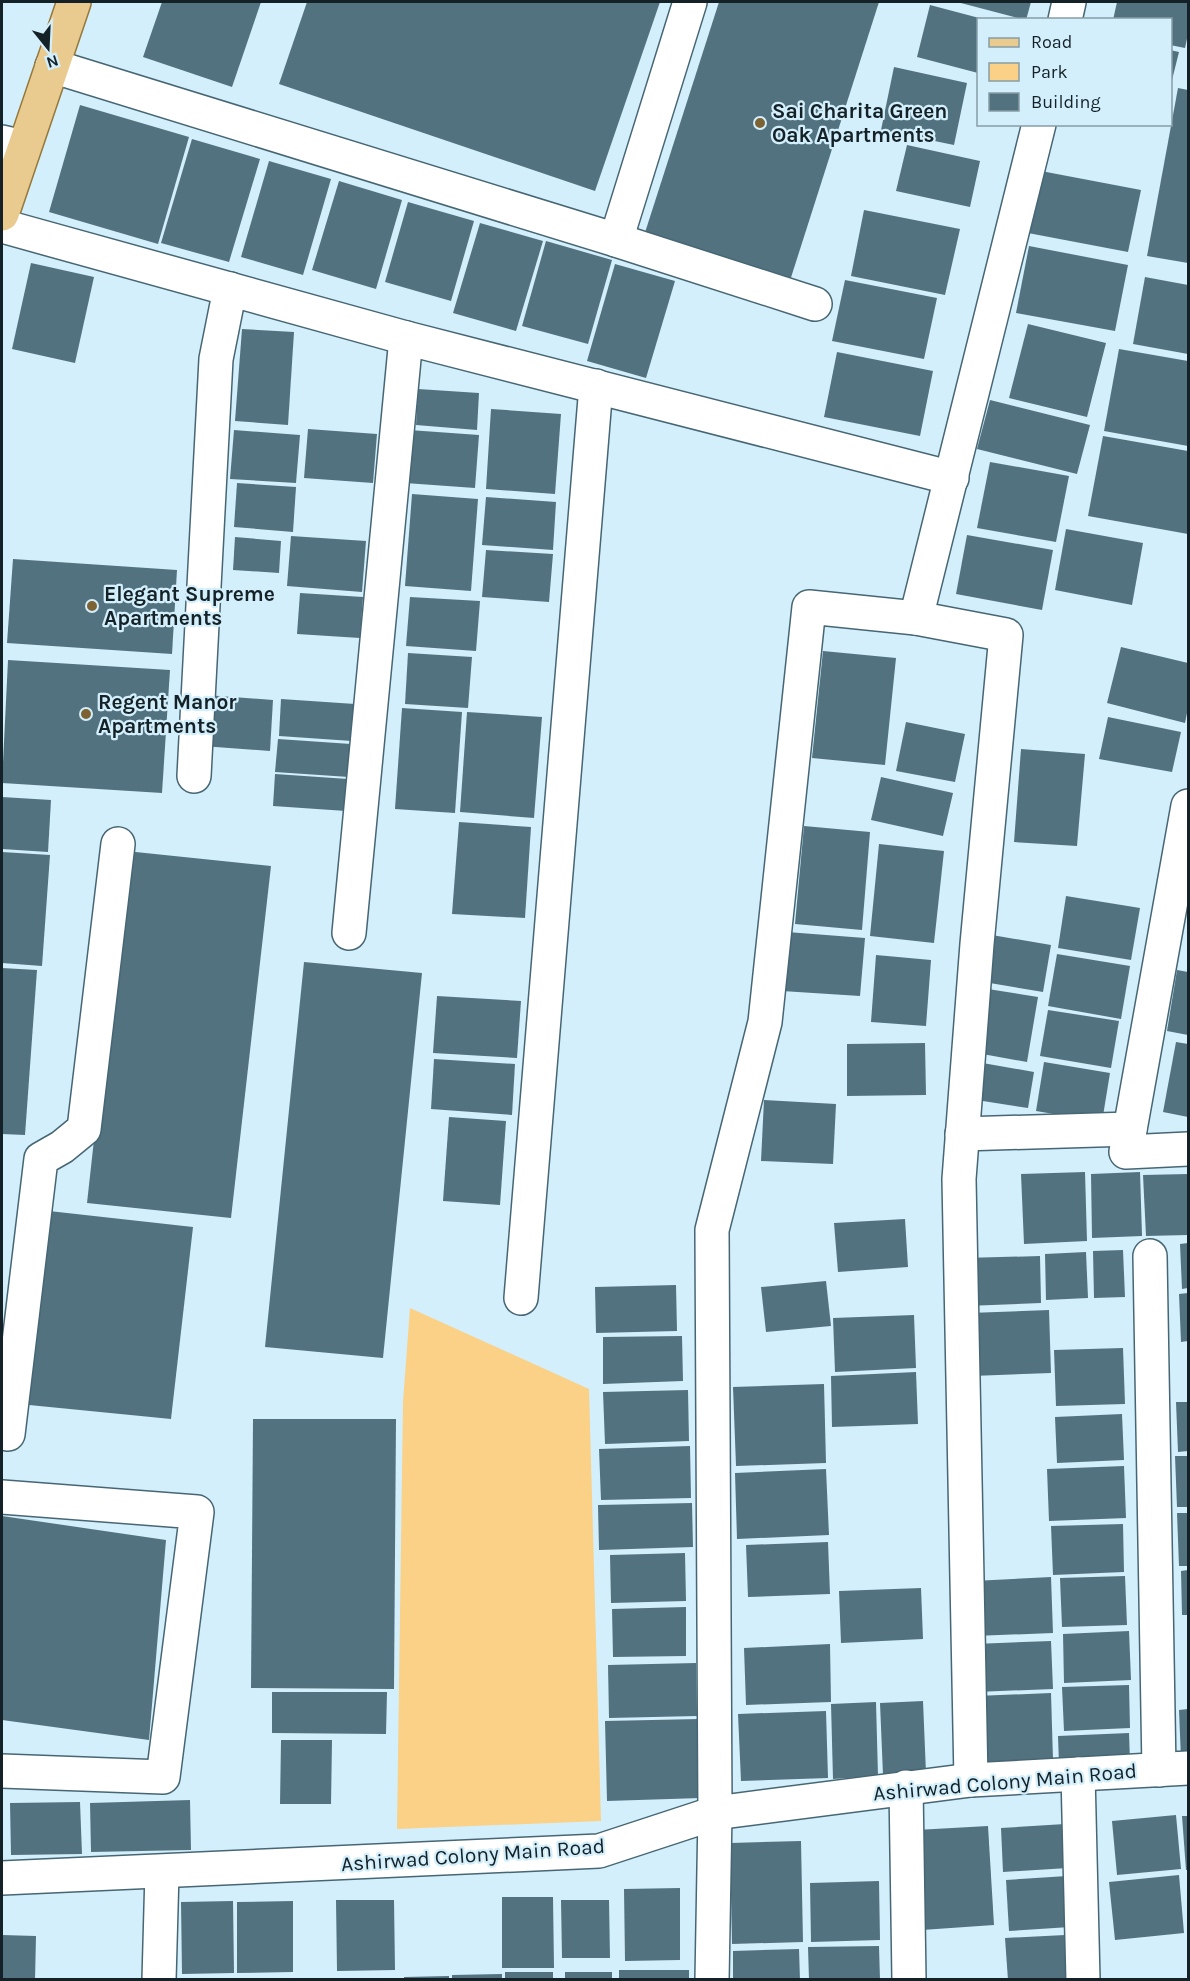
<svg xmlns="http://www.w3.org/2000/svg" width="1190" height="1981" font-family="Karla,sans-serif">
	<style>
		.green { fill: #fad186 }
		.building { fill: #537280 }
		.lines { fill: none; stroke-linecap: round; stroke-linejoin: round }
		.minor-casing { stroke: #476674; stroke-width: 36 }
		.major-casing { stroke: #95783a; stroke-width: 36 }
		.minor { stroke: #fff; stroke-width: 33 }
		.major { stroke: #e9ca8f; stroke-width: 33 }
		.poi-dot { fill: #7d6334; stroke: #d3effb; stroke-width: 2 }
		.labels { text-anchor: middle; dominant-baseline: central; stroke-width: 4.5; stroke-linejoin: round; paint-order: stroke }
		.poi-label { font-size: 21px; font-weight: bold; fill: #142127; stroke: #d3effb; text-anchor: start }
		.street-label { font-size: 21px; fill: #142127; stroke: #d3effb }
	</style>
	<rect width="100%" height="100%" fill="#d3effb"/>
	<polygon class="green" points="410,1308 589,1389 601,1821 397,1829 403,1402"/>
	<g class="building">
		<polygon points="162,2 261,2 232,87 143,57"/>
		<polygon points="307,2 660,2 595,191 279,84"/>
		<polygon points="719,2 879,2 787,290 641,245"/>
		<polygon points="957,2 1031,2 1026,20"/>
		<polygon points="1117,2 1188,2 1188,34 1185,48 1170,45 1170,20 1113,20"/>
		<polygon points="930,5 983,19 978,20 978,73 917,57"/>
		<polygon points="1170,50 1179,52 1171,84 1170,84"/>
		<polygon points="894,67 967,83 954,145 881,130"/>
		<polygon points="1178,88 1188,90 1188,263 1147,256"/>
		<polygon points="80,105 189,137 158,244 49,212"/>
		<polygon points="192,139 260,159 229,262 161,243"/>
		<polygon points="907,145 980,161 970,207 896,191"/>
		<polygon points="269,161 331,179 303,275 241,257"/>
		<polygon points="1041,171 1141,190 1128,252 1028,233"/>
		<polygon points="339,181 402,200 376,289 312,270"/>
		<polygon points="408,202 474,221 451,301 385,282"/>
		<polygon points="864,210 960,229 945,295 851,276"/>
		<polygon points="480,223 543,241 516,331 453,313"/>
		<polygon points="546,241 612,260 588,344 522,326"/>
		<polygon points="1029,246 1128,265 1115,331 1016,313"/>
		<polygon points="31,263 94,277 75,363 12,349"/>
		<polygon points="615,264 675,281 646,378 587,361"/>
		<polygon points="1145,277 1188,285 1188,354 1133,344"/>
		<polygon points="845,280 937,298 924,359 832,341"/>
		<polygon points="1028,324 1106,343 1087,417 1009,398"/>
		<polygon points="242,329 294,332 288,425 235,421"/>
		<polygon points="1119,349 1188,361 1188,446 1104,431"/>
		<polygon points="837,352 933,371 920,436 824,417"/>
		<polygon points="418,389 479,393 477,430 416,425"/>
		<polygon points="990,400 1090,425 1077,474 977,449"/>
		<polygon points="491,409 561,414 555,494 486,489"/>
		<polygon points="308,429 377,434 373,483 304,478"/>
		<polygon points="234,430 300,435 296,483 230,479"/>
		<polygon points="409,430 479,435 475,488 405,483"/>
		<polygon points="1103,436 1188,451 1188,534 1088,516"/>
		<polygon points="990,462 1069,476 1056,542 977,528"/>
		<polygon points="237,483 296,487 293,532 234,527"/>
		<polygon points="412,494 478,499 471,591 405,586"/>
		<polygon points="486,497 556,502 553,550 482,545"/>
		<polygon points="1066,529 1143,543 1132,605 1055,590"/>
		<polygon points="967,535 1053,550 1042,610 956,594"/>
		<polygon points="291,536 366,541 362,592 287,586"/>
		<polygon points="235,537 281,541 279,573 233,570"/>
		<polygon points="486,550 553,554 549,602 482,597"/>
		<polygon points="13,559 177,570 172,654 7,643"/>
		<polygon points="300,593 363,597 360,638 297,634"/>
		<polygon points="410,597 480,601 476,651 406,646"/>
		<polygon points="1121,647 1188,663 1188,708 1185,723 1107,703"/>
		<polygon points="823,651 896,658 885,765 812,758"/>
		<polygon points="408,653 472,657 468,708 405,704"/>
		<polygon points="8,660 170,670 162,793 2,783"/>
		<polygon points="206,695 273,700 270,751 202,746"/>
		<polygon points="281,699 355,704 352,741 279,736"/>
		<polygon points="402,708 462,712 455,813 395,809"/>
		<polygon points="467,712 542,717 534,818 460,812"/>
		<polygon points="1108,717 1181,732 1172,772 1099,759"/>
		<polygon points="906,722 965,734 955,782 896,771"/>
		<polygon points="278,739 351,744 349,777 275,772"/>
		<polygon points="1021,749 1085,754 1077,846 1014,842"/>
		<polygon points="275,774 348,779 346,811 273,806"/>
		<polygon points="881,777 953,793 943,836 871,820"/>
		<polygon points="2,797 51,800 48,852 2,849"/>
		<polygon points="459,822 531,827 525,918 452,914"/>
		<polygon points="804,826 870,832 862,930 795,924"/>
		<polygon points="879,844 944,851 934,943 870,936"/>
		<polygon points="126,851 271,866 231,1218 87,1203"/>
		<polygon points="2,852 50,855 42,966 2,963"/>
		<polygon points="1066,896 1140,908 1131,960 1058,948"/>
		<polygon points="787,932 865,938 860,996 782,991"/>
		<polygon points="986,934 1051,945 1043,992 978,981"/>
		<polygon points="1057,954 1130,966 1121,1019 1048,1006"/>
		<polygon points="876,955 931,960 926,1026 871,1022"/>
		<polygon points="304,962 422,973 383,1358 265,1347"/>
		<polygon points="2,968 37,970 25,1135 2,1134"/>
		<polygon points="1177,970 1188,972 1188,1035 1167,1031"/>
		<polygon points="988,989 1038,997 1027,1062 977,1053"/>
		<polygon points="437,996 521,1001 517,1058 433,1053"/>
		<polygon points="1048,1010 1119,1021 1111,1068 1040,1056"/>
		<polygon points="1176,1042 1188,1044 1188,1117 1163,1112"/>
		<polygon points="925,1043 926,1095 847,1096 847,1044"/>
		<polygon points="434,1059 515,1064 512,1115 431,1109"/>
		<polygon points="977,1062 1034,1072 1028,1108 970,1099"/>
		<polygon points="1044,1062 1110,1073 1102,1122 1036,1111"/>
		<polygon points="764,1100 836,1104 833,1164 761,1161"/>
		<polygon points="449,1117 506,1121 500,1205 443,1201"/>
		<polygon points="1085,1172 1087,1241 1024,1244 1021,1174"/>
		<polygon points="1140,1172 1142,1236 1092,1238 1091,1174"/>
		<polygon points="1188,1174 1188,1235 1146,1236 1143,1175"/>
		<polygon points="40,1210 193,1227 171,1419 19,1404"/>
		<polygon points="905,1219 908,1267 838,1272 834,1223"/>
		<polygon points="1188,1243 1188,1288 1182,1289 1180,1244"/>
		<polygon points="1123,1250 1125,1297 1094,1298 1093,1251"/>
		<polygon points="1086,1252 1088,1298 1046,1300 1045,1254"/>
		<polygon points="1040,1256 1041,1303 966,1306 964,1258"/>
		<polygon points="826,1281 831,1326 766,1332 761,1287"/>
		<polygon points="676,1285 677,1331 596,1333 595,1287"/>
		<polygon points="1188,1293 1188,1341 1181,1342 1179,1294"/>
		<polygon points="1049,1310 1051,1373 972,1376 969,1313"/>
		<polygon points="914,1315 916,1368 835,1372 833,1318"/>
		<polygon points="682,1336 683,1381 603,1384 603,1337"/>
		<polygon points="1123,1348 1125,1404 1056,1406 1054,1350"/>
		<polygon points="916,1372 918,1424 832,1427 831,1376"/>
		<polygon points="824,1384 826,1463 736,1466 733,1387"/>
		<polygon points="688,1390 689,1441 605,1444 603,1392"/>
		<polygon points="1176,1402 1188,1402 1188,1451 1178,1452"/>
		<polygon points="1122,1414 1124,1460 1057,1463 1055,1417"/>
		<polygon points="253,1419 396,1419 394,1689 251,1688"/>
		<polygon points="690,1446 691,1498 601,1500 599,1449"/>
		<polygon points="1175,1456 1188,1456 1188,1507 1177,1507"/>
		<polygon points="1124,1466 1126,1518 1049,1521 1047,1469"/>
		<polygon points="826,1469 829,1535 737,1539 735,1473"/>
		<polygon points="692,1503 693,1547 599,1550 598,1505"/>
		<polygon points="1177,1513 1188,1513 1188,1566 1179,1566"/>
		<polygon points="2,1516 166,1540 149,1740 2,1720"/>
		<polygon points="1123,1524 1124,1572 1053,1575 1051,1526"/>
		<polygon points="828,1542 830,1594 748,1597 746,1545"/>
		<polygon points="685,1553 686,1601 611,1603 610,1555"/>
		<polygon points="1188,1570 1188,1615 1182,1615 1181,1571"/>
		<polygon points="1125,1576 1127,1625 1062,1627 1060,1578"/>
		<polygon points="1051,1577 1053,1633 974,1636 973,1581"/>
		<polygon points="921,1588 923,1639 841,1643 839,1591"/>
		<polygon points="686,1607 686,1656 613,1657 612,1609"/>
		<polygon points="1129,1631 1131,1680 1064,1683 1063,1634"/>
		<polygon points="1051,1641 1053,1689 976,1692 974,1644"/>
		<polygon points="830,1644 831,1702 746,1705 744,1648"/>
		<polygon points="696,1663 697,1716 609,1718 608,1665"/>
		<polygon points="1129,1685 1130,1728 1064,1731 1062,1687"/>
		<polygon points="272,1692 387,1692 386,1734 272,1733"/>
		<polygon points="1051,1693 1053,1760 978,1763 976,1696"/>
		<polygon points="923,1701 926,1773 883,1775 880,1703"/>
		<polygon points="876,1702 878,1776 833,1779 831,1704"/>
		<polygon points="1188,1709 1188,1759 1181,1759 1179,1710"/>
		<polygon points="826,1711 828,1778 741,1781 738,1714"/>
		<polygon points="699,1719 701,1798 607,1801 605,1721"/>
		<polygon points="1129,1733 1130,1761 1059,1764 1058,1736"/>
		<polygon points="281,1740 332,1740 331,1804 280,1804"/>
		<polygon points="190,1800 191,1850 91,1852 90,1803"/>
		<polygon points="80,1802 82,1854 11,1855 10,1803"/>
		<polygon points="1176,1815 1181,1869 1117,1875 1112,1821"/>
		<polygon points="1182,1816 1188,1816 1188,1870 1186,1870"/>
		<polygon points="1065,1824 1068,1868 1003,1872 1001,1828"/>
		<polygon points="988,1826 994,1925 922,1930 916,1830"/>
		<polygon points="801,1841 803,1942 732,1944 730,1843"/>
		<polygon points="1179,1875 1184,1933 1115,1940 1109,1882"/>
		<polygon points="1067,1876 1070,1927 1009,1931 1006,1880"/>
		<polygon points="879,1881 880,1940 811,1942 810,1883"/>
		<polygon points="680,1888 680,1960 625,1961 624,1889"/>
		<polygon points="502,1897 553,1897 554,1968 502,1968"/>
		<polygon points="336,1900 394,1900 395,1970 337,1971"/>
		<polygon points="561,1900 609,1900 610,1958 562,1958"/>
		<polygon points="233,1901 234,1973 182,1974 181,1902"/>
		<polygon points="293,1901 293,1972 237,1973 237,1902"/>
		<polygon points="2,1935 36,1936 35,1980 2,1980"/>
		<polygon points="1065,1935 1067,1980 1008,1980 1005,1938"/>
		<polygon points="879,1946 880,1980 809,1980 808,1947"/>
		<polygon points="799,1949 800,1980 733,1980 733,1951"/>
		<rect x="619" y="1970" width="70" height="10"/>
		<rect x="505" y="1972" width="48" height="8"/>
		<rect x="565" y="1972" width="47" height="8"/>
		<polygon points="502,1974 502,1980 452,1980 452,1975"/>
		<polygon points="449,1976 449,1980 404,1980 404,1977"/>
	</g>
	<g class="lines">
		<g class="minor-casing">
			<g id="minor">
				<polyline points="1065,20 1069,2"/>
				<polyline points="52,66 616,240 690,2"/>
				<polyline points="2,142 23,147"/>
				<polyline points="2,226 406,338 952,478"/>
				<polyline points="616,240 815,304"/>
				<polyline points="916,618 1006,635 977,944 959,1179 971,1780"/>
				<polyline points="194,776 216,359 230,289"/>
				<polyline points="1188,806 1126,1152 1188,1149"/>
				<polyline points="349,933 406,338"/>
				<polyline points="962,1134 1130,1129"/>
				<polyline points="1150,1256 1159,1770"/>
				<polyline points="521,1298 596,386"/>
				<polyline points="2,1433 8,1434 41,1159 62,1147 84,1129 118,844"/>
				<polyline points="2,1497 197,1512 163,1777 2,1771"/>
				<polyline points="1078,1774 1083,1980"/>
				<polyline points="906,1787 909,1980"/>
				<polyline points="2,1878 599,1851 715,1813 971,1780 1188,1768"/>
				<polyline points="159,1980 162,1872"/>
				<polyline points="712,1980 715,1813 712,1230 765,1022 809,607 916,618 1039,124"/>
			</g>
		</g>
		<g class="major-casing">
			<polyline id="major" points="2,214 74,2"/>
		</g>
		<use href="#minor" class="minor"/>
		<use href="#major" class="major"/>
	</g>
	<g class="poi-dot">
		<circle cx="760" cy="123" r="6"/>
		<circle cx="92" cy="606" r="6"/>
		<circle cx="86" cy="714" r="6"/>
	</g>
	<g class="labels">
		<g class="poi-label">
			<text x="772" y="111">Sai Charita Green<tspan x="772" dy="24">Oak Apartments</tspan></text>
			<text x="104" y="594">Elegant Supreme<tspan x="104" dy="24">Apartments</tspan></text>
			<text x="98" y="702">Regent Manor<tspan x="98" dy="24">Apartments</tspan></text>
		</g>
		<g class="street-label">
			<text transform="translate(1005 1782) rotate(-5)">Ashirwad Colony Main Road</text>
			<text transform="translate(473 1855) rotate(-4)">Ashirwad Colony Main Road</text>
		</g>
	</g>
	<rect width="1190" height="1981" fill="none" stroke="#142127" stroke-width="6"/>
	<rect x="977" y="18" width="195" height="108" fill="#d3effb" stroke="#879da6" stroke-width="1.5"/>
	<rect x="989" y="38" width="30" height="9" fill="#e9ca8f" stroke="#879da6" stroke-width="1.5"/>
	<text x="1031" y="48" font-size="18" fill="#142127">Road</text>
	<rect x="989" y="63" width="30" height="18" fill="#fad186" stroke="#879da6" stroke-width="1.5"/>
	<text x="1031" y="78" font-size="18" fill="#142127">Park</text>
	<rect x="989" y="93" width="30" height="18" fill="#537280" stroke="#879da6" stroke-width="1.5"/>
	<text x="1031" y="108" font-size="18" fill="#142127">Building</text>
	<g transform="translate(48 48) rotate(162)" stroke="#d3effb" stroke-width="4.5" paint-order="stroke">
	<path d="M0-4.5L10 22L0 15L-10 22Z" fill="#142127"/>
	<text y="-9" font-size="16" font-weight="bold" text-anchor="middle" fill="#142127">N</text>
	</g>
</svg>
